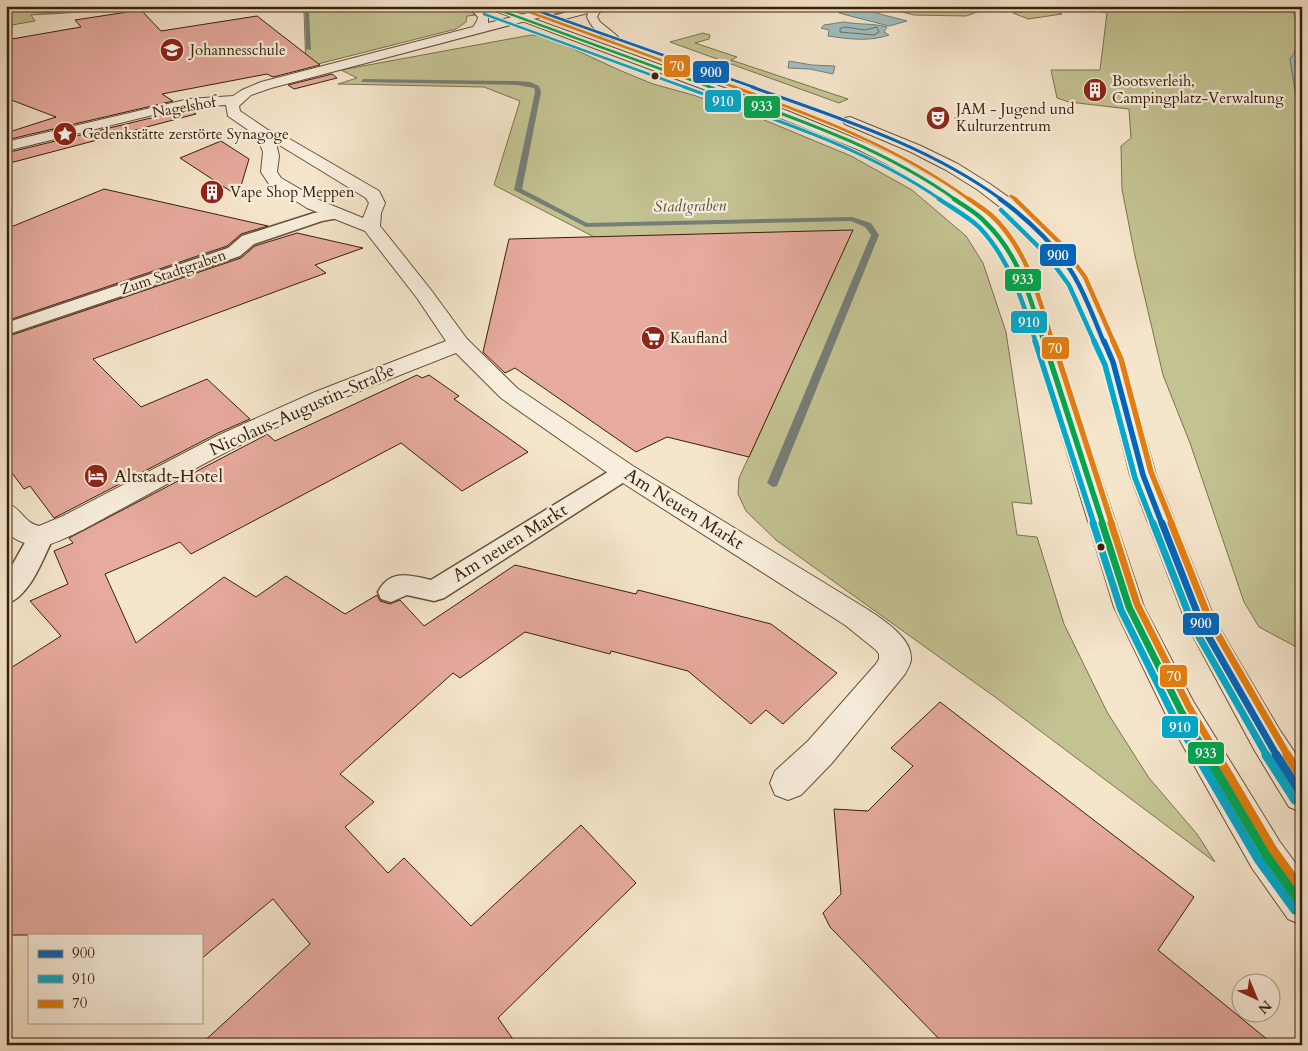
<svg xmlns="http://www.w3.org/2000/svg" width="1308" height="1051" font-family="Cardo,serif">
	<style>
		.green { fill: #c3c292; stroke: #7e714e }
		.water { fill: #9fbdc0; stroke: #767e77 }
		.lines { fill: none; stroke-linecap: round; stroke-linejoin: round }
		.shore { stroke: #6c6e65; stroke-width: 1 }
		.stream { fill: #767e77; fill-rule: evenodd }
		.building { fill: #e6aa9e; stroke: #38200a }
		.pedestrian-casing { stroke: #67513a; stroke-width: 3 }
		.minor-casing { stroke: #67513a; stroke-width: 2 }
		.tertiary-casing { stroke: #67513a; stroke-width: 2 }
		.pedestrian { fill: #f8eedd; fill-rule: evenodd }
		.minor { fill: #f8eedd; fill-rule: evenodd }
		.tertiary { fill: #f8eedd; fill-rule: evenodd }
		.bus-1-far5-casing { stroke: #f8eedd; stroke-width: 4.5 }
		.bus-1-far4-casing { stroke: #f8eedd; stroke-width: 5 }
		.bus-1-far3-casing { stroke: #f8eedd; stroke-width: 7 }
		.bus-1-far2-casing { stroke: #f8eedd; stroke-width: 9 }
		.bus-1-far1-casing { stroke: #f8eedd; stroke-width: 11 }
		.bus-1-casing { stroke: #f8eedd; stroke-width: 12 }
		.bus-2-far5-casing { stroke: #f8eedd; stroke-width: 4.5 }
		.bus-2-far4-casing { stroke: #f8eedd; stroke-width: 5 }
		.bus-2-far3-casing { stroke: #f8eedd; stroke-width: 7 }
		.bus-2-far2-casing { stroke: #f8eedd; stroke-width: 9 }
		.bus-2-far1-casing { stroke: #f8eedd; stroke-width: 11 }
		.bus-2-casing { stroke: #f8eedd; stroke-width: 12 }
		.bus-3-far5-casing { stroke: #f8eedd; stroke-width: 4.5 }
		.bus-3-far4-casing { stroke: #f8eedd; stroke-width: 5 }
		.bus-3-far3-casing { stroke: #f8eedd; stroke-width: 7 }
		.bus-3-far2-casing { stroke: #f8eedd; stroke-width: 9 }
		.bus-3-far1-casing { stroke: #f8eedd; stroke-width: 11 }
		.bus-3-casing { stroke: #f8eedd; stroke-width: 12 }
		.bus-4-far5-casing { stroke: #f8eedd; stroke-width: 4.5 }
		.bus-4-far4-casing { stroke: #f8eedd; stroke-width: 5 }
		.bus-4-far3-casing { stroke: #f8eedd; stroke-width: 7 }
		.bus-4-far2-casing { stroke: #f8eedd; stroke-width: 9 }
		.bus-4-far1-casing { stroke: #f8eedd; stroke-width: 11 }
		.bus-4-casing { stroke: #f8eedd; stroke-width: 12 }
		.bus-1-far5 { stroke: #0065bd; stroke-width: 2.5 }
		.bus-1-far4 { stroke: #0065bd; stroke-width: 3 }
		.bus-1-far3 { stroke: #0065bd; stroke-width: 4.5 }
		.bus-1-far2 { stroke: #0065bd; stroke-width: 5.5 }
		.bus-1-far1 { stroke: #0065bd; stroke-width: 7 }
		.bus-1 { stroke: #0065bd; stroke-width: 9 }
		.bus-2-far5 { stroke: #00a9ce; stroke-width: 2.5 }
		.bus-2-far4 { stroke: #00a9ce; stroke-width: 3 }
		.bus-2-far3 { stroke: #00a9ce; stroke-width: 4.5 }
		.bus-2-far2 { stroke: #00a9ce; stroke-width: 5.5 }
		.bus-2-far1 { stroke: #00a9ce; stroke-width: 7 }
		.bus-2 { stroke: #00a9ce; stroke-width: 9 }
		.bus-3-far5 { stroke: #e37d11; stroke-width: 2.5 }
		.bus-3-far4 { stroke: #e37d11; stroke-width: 3 }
		.bus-3-far3 { stroke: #e37d11; stroke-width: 4.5 }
		.bus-3-far2 { stroke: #e37d11; stroke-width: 5.5 }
		.bus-3-far1 { stroke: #e37d11; stroke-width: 7 }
		.bus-3 { stroke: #e37d11; stroke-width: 9 }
		.bus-4-far5 { stroke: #00a651; stroke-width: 2.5 }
		.bus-4-far4 { stroke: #00a651; stroke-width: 3 }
		.bus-4-far3 { stroke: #00a651; stroke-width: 4.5 }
		.bus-4-far2 { stroke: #00a651; stroke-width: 5.5 }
		.bus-4-far1 { stroke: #00a651; stroke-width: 7 }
		.bus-4 { stroke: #00a651; stroke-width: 9 }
		.bus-dot { fill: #38200a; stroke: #f8eedd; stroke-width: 2 }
		.labels { text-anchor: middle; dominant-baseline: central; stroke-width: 4.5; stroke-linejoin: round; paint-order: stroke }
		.far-poi-label { font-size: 15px; fill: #38200a; stroke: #f8eedd; text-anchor: start }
		.far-street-label { font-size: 15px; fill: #38200a; stroke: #f8eedd }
		.far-water-label { font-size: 16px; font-style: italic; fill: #574f41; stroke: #f8eedd }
		.street-label { font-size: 18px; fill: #38200a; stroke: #f8eedd }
		.poi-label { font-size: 18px; fill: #38200a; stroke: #f8eedd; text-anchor: start }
		.line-badge { stroke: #f8eedd; stroke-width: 2 }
		.badge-label { font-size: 14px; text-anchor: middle; font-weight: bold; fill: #fff }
	</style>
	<rect width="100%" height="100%" fill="#f5e5cb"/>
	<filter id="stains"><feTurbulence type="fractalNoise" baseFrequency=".004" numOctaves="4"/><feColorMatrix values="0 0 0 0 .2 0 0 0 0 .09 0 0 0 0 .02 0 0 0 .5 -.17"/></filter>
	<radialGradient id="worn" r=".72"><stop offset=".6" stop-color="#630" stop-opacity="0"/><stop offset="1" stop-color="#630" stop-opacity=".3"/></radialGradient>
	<g class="green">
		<polygon points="6,6 182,6 31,15 35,21 6,26"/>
		<polygon points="297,6 462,6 476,15 467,16 466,22 456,29 306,67 304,12"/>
		<polygon points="878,6 994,6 966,16 914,15"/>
		<path d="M1070,6H1289C1305,32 1308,34 1290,59L1302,131V650L1259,627L1244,602L1190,443L1163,375L1135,256L1122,189L1121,146L1131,138L1129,109L1069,102L1057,98L1051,70H1100L1107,13Z"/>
		<polygon points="1047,8 1062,14 1028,19 1013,13"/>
		<polygon points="703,33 710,35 709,39 695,43 737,57 731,60 848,99 839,103 670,42"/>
		<polygon points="531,35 541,36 565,45 619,70 653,84 693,95 762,119 851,156 912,190 966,236 983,263 1006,332 1032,504 1012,502 1017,535 1037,537 1064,624 1107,712 1149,778 1197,834 1215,862 995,697 776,540 746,511 738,494 739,478 852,231 596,238 494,185 520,101 484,87 338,84 357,78 341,70"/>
	</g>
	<g class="water">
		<polygon points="857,8 907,21 889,26 839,13"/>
		<path d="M844,22C859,25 873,23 887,27L884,32L889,35C869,42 849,39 828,36L829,30L821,28L824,25Z"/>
		<polygon points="1302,43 1302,131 1290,59"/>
		<polygon points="789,61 812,65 835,66 833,74 810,69 788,68"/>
	</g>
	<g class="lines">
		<g class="shore">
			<polygon points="845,27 865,30 877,27 879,32 874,35 840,32 840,29"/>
			<polyline points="1302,51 1295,61 1302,101"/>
		</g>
		<g class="stream">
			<polygon points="26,6 31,6 36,11 51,12 164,6 51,14 33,13"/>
			<polygon points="299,6 304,6 309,12 311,50 306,49 305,12"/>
			<polygon points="363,79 517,81 530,82 539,86 541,92 522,189 587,223 852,217 871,223 879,235 777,486 773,487 767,483 871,235 865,227 851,221 586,227 514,190 535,92 534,88 517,85 361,82"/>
		</g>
	</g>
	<g class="building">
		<polygon points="141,10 161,31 257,16 320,65 273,77 267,74 162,94 173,101 6,140 6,133 56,117 6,98 6,40 81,27 75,20"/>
		<polygon points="332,74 337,78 294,89 288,85"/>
		<polygon points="188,109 196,114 6,164 6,153"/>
		<polygon points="221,141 249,159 238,196 180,158"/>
		<polygon points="104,189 268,226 241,234 227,246 6,321 6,229"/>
		<polygon points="853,230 749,457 667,437 636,452 515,368 505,373 483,352 509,239"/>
		<polygon points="297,233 363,248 315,265 326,273 93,359 141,407 207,379 250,419 218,433 54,518 30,486 24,489 6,465 6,337 241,258 255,246"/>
		<polygon points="417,375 422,378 429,375 459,396 454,399 528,452 462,491 401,443 191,554 180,542 105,574 136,643 224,577 256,597 286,576 345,614 377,595 380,601 390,604 400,600 424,626 515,565 636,594 638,590 771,624 837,673 783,724 766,710 751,724 688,671 611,651 610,654 525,632 460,678 453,673 340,774 374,802 345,827 388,873 404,858 471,926 581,825 636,883 498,1018 517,1045 200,1045 310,944 273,899 201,959 201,935 6,935 6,671 61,636 30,601 68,584 54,551 73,543 69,538 264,436 267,434 275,441"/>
		<polygon points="940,702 1194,897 1158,950 1274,1045 945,1045 830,927 823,913 841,894 834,809 868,811 913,766 891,748"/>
	</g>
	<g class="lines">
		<g class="pedestrian-casing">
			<g id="pedestrian">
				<polygon points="338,209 344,211 346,214 344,217 322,221 254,244 240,256 6,335 6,323 228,248 242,236 314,213"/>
				<path d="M624,464L632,467L636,472L632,477L444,598L434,601L407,595L391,602L381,599L378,592C390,569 409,575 431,580L616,467Z"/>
				<path d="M41,527L50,530L54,536C43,558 31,596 6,604V576L32,530Z"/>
			</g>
		</g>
		<g class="minor-casing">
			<g id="minor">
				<path d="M468,6H479L488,16V23L556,6H576L575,8L271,88L251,95L239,106L240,111L268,130L288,138L379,191L385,203L381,213L380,226L431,290L467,339L517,388L633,466L867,609C882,619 913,638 911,660C910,665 907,670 905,674L832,763L801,795L788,800L775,795L770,783L775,771L808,741L876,664L879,659V654L876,650L845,625L615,478L501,398L456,353C382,382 307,411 236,447C193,469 150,494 106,517C92,525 56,545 41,546C29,546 14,540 6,532V503C21,507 24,523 39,526L63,516L219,435L315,392L446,341L417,298L365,231L307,208L269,184L261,172L263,152L257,136L228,116L226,105L189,107L165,112L6,151V142L189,99L233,96L242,90L261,82L473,27L477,21L478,17ZM276,143L366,198L369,203L363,218L319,200L281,178L277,172L279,156Z"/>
				<path d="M590,6H608L599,13L597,17L600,22L616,35L618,37L616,39C604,42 591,27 587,17L588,13L553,22L548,19L549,17Z"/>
			</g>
		</g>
		<g class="tertiary-casing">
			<g id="tertiary">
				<polygon points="482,6 498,6 785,110 869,144 898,158 949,187 991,217 1016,248 1028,267 1038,291 1144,607 1193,701 1280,842 1302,872 1302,925 1288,919 1252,868 1169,721 1114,607 1018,291 999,250 979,225 937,195 886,164 859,150 775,116"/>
				<polygon points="850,117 921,146 958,164 990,184 1025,209 1061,245 1087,281 1124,362 1156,475 1216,622 1279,729 1302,763 1302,812 1289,807 1255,751 1187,625 1130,475 1102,362 1067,281 1047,253 1013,217 978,190 946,170 911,152 845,124 843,121 845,118"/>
			</g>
		</g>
		<use href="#pedestrian" class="pedestrian"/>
		<use href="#minor" class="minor"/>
		<use href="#tertiary" class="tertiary"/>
		<g class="bus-1-far5-casing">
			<polyline id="bus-1-far5" points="524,6 756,88"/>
		</g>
		<g class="bus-1-far4-casing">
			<path id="bus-1-far4" d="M752,87C838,118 927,145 1002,200"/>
		</g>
		<g class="bus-1-far3-casing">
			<path id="bus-1-far3" d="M1000,199C1029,220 1061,250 1078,283C1088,302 1096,323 1104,343"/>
		</g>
		<g class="bus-1-far2-casing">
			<polyline id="bus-1-far2" points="1104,341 1113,362 1143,475 1162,524"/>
		</g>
		<g class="bus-1-far1-casing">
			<polyline id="bus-1-far1" points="1162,523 1202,625 1277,756"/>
		</g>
		<g class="bus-1-casing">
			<polyline id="bus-1" points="1276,755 1302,795"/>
		</g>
		<g class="bus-2-far5-casing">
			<polyline id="bus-2-far5" points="484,14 687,88"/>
		</g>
		<g class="bus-2-far4-casing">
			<path id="bus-2-far4" d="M684,87C770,118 866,148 941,200"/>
		</g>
		<g class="bus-2-far3-casing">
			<g id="bus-2-far3">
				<path d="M939,199C952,208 969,217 980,228C1010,260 1023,302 1036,343"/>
				<polyline points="1001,210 1047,255 1069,285 1095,343"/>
			</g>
		</g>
		<g class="bus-2-far2-casing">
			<g id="bus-2-far2">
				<polyline points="1035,341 1094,524"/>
				<polyline points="1094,341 1105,365 1135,478 1153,524"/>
			</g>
		</g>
		<g class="bus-2-far1-casing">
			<g id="bus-2-far1">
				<polyline points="1093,523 1121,610 1173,715 1197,756"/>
				<polyline points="1153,523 1194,628 1267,756"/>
			</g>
		</g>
		<g class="bus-2-casing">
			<g id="bus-2">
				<polyline points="1197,755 1258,859 1295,910"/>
				<polyline points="1266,755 1295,800"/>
			</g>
		</g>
		<g class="bus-3-far5-casing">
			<polyline id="bus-3-far5" points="513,6 737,88"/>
		</g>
		<g class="bus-3-far4-casing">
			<g id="bus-3-far4">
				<path d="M734,87C817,117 899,148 970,200"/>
				<polyline points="1011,196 1016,200"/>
			</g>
		</g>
		<g class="bus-3-far3-casing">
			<g id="bus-3-far3">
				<path d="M969,199C976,204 984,209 991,215C1027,248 1039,298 1053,343"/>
				<polyline points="1015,199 1060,243 1085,277 1114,343"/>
			</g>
		</g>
		<g class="bus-3-far2-casing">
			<g id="bus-3-far2">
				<polyline points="1053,341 1112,524"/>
				<polyline points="1113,341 1121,359 1151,472 1172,524"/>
			</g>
		</g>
		<g class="bus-3-far1-casing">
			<g id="bus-3-far1">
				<polyline points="1111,523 1137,604 1189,707 1218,756"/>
				<polyline points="1171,523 1210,621 1288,756"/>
			</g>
		</g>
		<g class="bus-3-casing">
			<g id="bus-3">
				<polyline points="1217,755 1273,850 1302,890"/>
				<polyline points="1287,755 1302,778"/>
			</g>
		</g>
		<g class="bus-4-far5-casing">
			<polyline id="bus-4-far5" points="488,6 713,88"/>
		</g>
		<g class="bus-4-far4-casing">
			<path id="bus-4-far4" d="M709,87C794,118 882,147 956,200"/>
		</g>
		<g class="bus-4-far3-casing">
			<path id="bus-4-far3" d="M954,199C964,206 977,213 985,222C1019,254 1031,299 1044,343"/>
		</g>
		<g class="bus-4-far2-casing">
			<polyline id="bus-4-far2" points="1044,341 1103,524"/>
		</g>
		<g class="bus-4-far1-casing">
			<polyline id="bus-4-far1" points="1102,523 1129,607 1181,711 1208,756"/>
		</g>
		<g class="bus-4-casing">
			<polyline id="bus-4" points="1207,755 1266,855 1302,905"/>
		</g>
		<use href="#bus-1-far5" class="bus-1-far5"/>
		<use href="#bus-1-far4" class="bus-1-far4"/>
		<use href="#bus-1-far3" class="bus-1-far3"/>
		<use href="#bus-1-far2" class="bus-1-far2"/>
		<use href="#bus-1-far1" class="bus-1-far1"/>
		<use href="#bus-1" class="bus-1"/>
		<use href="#bus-2-far5" class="bus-2-far5"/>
		<use href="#bus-2-far4" class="bus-2-far4"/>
		<use href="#bus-2-far3" class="bus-2-far3"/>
		<use href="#bus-2-far2" class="bus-2-far2"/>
		<use href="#bus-2-far1" class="bus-2-far1"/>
		<use href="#bus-2" class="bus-2"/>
		<use href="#bus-3-far5" class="bus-3-far5"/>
		<use href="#bus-3-far4" class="bus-3-far4"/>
		<use href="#bus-3-far3" class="bus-3-far3"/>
		<use href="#bus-3-far2" class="bus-3-far2"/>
		<use href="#bus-3-far1" class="bus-3-far1"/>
		<use href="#bus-3" class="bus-3"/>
		<use href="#bus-4-far5" class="bus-4-far5"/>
		<use href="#bus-4-far4" class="bus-4-far4"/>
		<use href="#bus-4-far3" class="bus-4-far3"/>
		<use href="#bus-4-far2" class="bus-4-far2"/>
		<use href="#bus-4-far1" class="bus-4-far1"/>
		<use href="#bus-4" class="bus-4"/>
	</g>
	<defs>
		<g id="school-disc" transform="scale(1.25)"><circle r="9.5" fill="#8f2418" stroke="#f8eedd"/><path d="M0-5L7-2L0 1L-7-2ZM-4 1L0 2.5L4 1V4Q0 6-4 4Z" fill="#fff"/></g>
		<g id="building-disc" transform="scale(1.25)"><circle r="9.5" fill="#8f2418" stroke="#f8eedd"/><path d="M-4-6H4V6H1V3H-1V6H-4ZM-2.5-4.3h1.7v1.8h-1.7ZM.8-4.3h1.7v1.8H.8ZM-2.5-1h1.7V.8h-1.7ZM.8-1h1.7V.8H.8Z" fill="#fff"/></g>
		<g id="theatre-disc" transform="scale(1.25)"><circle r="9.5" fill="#8f2418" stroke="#f8eedd"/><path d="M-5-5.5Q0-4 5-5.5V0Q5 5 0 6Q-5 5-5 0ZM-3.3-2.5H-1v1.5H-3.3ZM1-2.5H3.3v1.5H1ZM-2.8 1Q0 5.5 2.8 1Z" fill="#fff"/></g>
		<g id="sight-disc" transform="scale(1.25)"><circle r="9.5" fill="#8f2418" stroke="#f8eedd"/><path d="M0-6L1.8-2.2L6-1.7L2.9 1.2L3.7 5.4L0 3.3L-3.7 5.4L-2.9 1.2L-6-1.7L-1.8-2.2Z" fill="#fff"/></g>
		<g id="supermarket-disc" transform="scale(1.25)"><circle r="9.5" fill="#8f2418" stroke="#f8eedd"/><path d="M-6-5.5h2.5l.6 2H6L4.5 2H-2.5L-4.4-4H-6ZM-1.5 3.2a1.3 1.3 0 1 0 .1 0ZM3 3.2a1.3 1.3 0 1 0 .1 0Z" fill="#fff"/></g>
		<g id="hotel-disc" transform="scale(1.25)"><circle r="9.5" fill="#8f2418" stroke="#f8eedd"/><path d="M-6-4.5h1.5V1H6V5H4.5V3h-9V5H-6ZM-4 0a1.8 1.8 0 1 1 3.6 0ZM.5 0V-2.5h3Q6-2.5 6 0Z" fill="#fff"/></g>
	</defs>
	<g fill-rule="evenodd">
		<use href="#school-disc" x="172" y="50"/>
		<use href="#building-disc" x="1095" y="90"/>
		<use href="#theatre-disc" x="938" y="118"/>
		<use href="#sight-disc" x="65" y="134"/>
		<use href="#building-disc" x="212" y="192"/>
		<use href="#supermarket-disc" x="653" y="338"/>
		<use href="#hotel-disc" x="96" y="476"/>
	</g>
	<g class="bus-dot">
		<circle cx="655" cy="76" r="4.5"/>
		<circle cx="1101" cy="547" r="4.5"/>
	</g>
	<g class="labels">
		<g class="far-poi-label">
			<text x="190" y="50">Johannesschule</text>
			<text x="1112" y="81">Bootsverleih,<tspan x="1112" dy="17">Campingplatz-Verwaltung</tspan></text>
			<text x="956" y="109">JAM - Jugend und<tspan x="956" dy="17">Kulturzentrum</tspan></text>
			<text x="82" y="134">Gedenkstätte zerstörte Synagoge</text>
			<text x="230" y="192">Vape Shop Meppen</text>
			<text x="670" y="338">Kaufland</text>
		</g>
		<g class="far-street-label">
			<text transform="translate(184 107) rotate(-10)">Nagelshof</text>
			<text transform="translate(173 272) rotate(-19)">Zum Stadtgraben</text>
		</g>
		<g class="far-water-label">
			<text transform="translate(690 206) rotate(-1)">Stadtgraben</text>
		</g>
		<g class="street-label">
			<text transform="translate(302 410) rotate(-24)">Nicolaus-Augustin-Straße</text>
			<text transform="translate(684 509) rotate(32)">Am Neuen Markt</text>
			<text transform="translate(510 543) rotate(-32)">Am neuen Markt</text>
		</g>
		<g class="poi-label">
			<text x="114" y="476">Altstadt-Hotel</text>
		</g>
	</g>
	<g class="line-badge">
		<rect x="663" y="54" width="28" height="24" rx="5" fill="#e37d11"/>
		<rect x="692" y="60" width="38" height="24" rx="5" fill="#0065bd"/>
		<rect x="704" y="89" width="38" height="24" rx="5" fill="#00a9ce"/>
		<rect x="743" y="95" width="38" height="24" rx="5" fill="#00a651"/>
		<rect x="1039" y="243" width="38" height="24" rx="5" fill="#0065bd"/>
		<rect x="1004" y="268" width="38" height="24" rx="5" fill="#00a651"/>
		<rect x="1010" y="310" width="38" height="24" rx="5" fill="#00a9ce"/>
		<rect x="1041" y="336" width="29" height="24" rx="5" fill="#e37d11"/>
		<rect x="1182" y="612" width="38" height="24" rx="5" fill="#0065bd"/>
		<rect x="1159" y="664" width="29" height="24" rx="5" fill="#e37d11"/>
		<rect x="1161" y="715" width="38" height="24" rx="5" fill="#00a9ce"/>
		<rect x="1187" y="741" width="38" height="24" rx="5" fill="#00a651"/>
	</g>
	<g class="badge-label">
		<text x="677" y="71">70</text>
		<text x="711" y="77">900</text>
		<text x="723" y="106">910</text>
		<text x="762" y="111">933</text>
		<text x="1058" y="260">900</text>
		<text x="1023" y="284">933</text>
		<text x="1029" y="327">910</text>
		<text x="1055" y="353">70</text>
		<text x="1201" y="628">900</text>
		<text x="1174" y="681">70</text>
		<text x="1180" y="732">910</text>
		<text x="1206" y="758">933</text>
	</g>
	<rect width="1308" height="1051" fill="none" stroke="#f5e5cb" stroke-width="25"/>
	<rect x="8" y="8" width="1293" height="1036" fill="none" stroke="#38200a" stroke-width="2.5"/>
	<rect x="12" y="12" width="1283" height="1026" fill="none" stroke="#38200a"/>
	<rect x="28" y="934" width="175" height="90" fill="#f8eedd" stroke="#ab9c89"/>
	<rect x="38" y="950" width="25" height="8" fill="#0065bd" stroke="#ab9c89"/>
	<text x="72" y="958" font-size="15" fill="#38200a">900</text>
	<rect x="38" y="975" width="25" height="8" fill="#00a9ce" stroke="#ab9c89"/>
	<text x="72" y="984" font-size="15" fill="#38200a">910</text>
	<rect x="38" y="1000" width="25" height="8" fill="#e37d11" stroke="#ab9c89"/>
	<text x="72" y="1008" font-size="15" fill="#38200a">70</text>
	<g transform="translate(1256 998) rotate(136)"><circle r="24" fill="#f8eedd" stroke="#ab9c89"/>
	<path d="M0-4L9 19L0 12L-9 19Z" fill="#8f2418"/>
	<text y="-8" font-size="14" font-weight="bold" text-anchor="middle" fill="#38200a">N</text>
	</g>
	<rect width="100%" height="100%" filter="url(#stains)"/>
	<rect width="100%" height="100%" fill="url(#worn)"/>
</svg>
